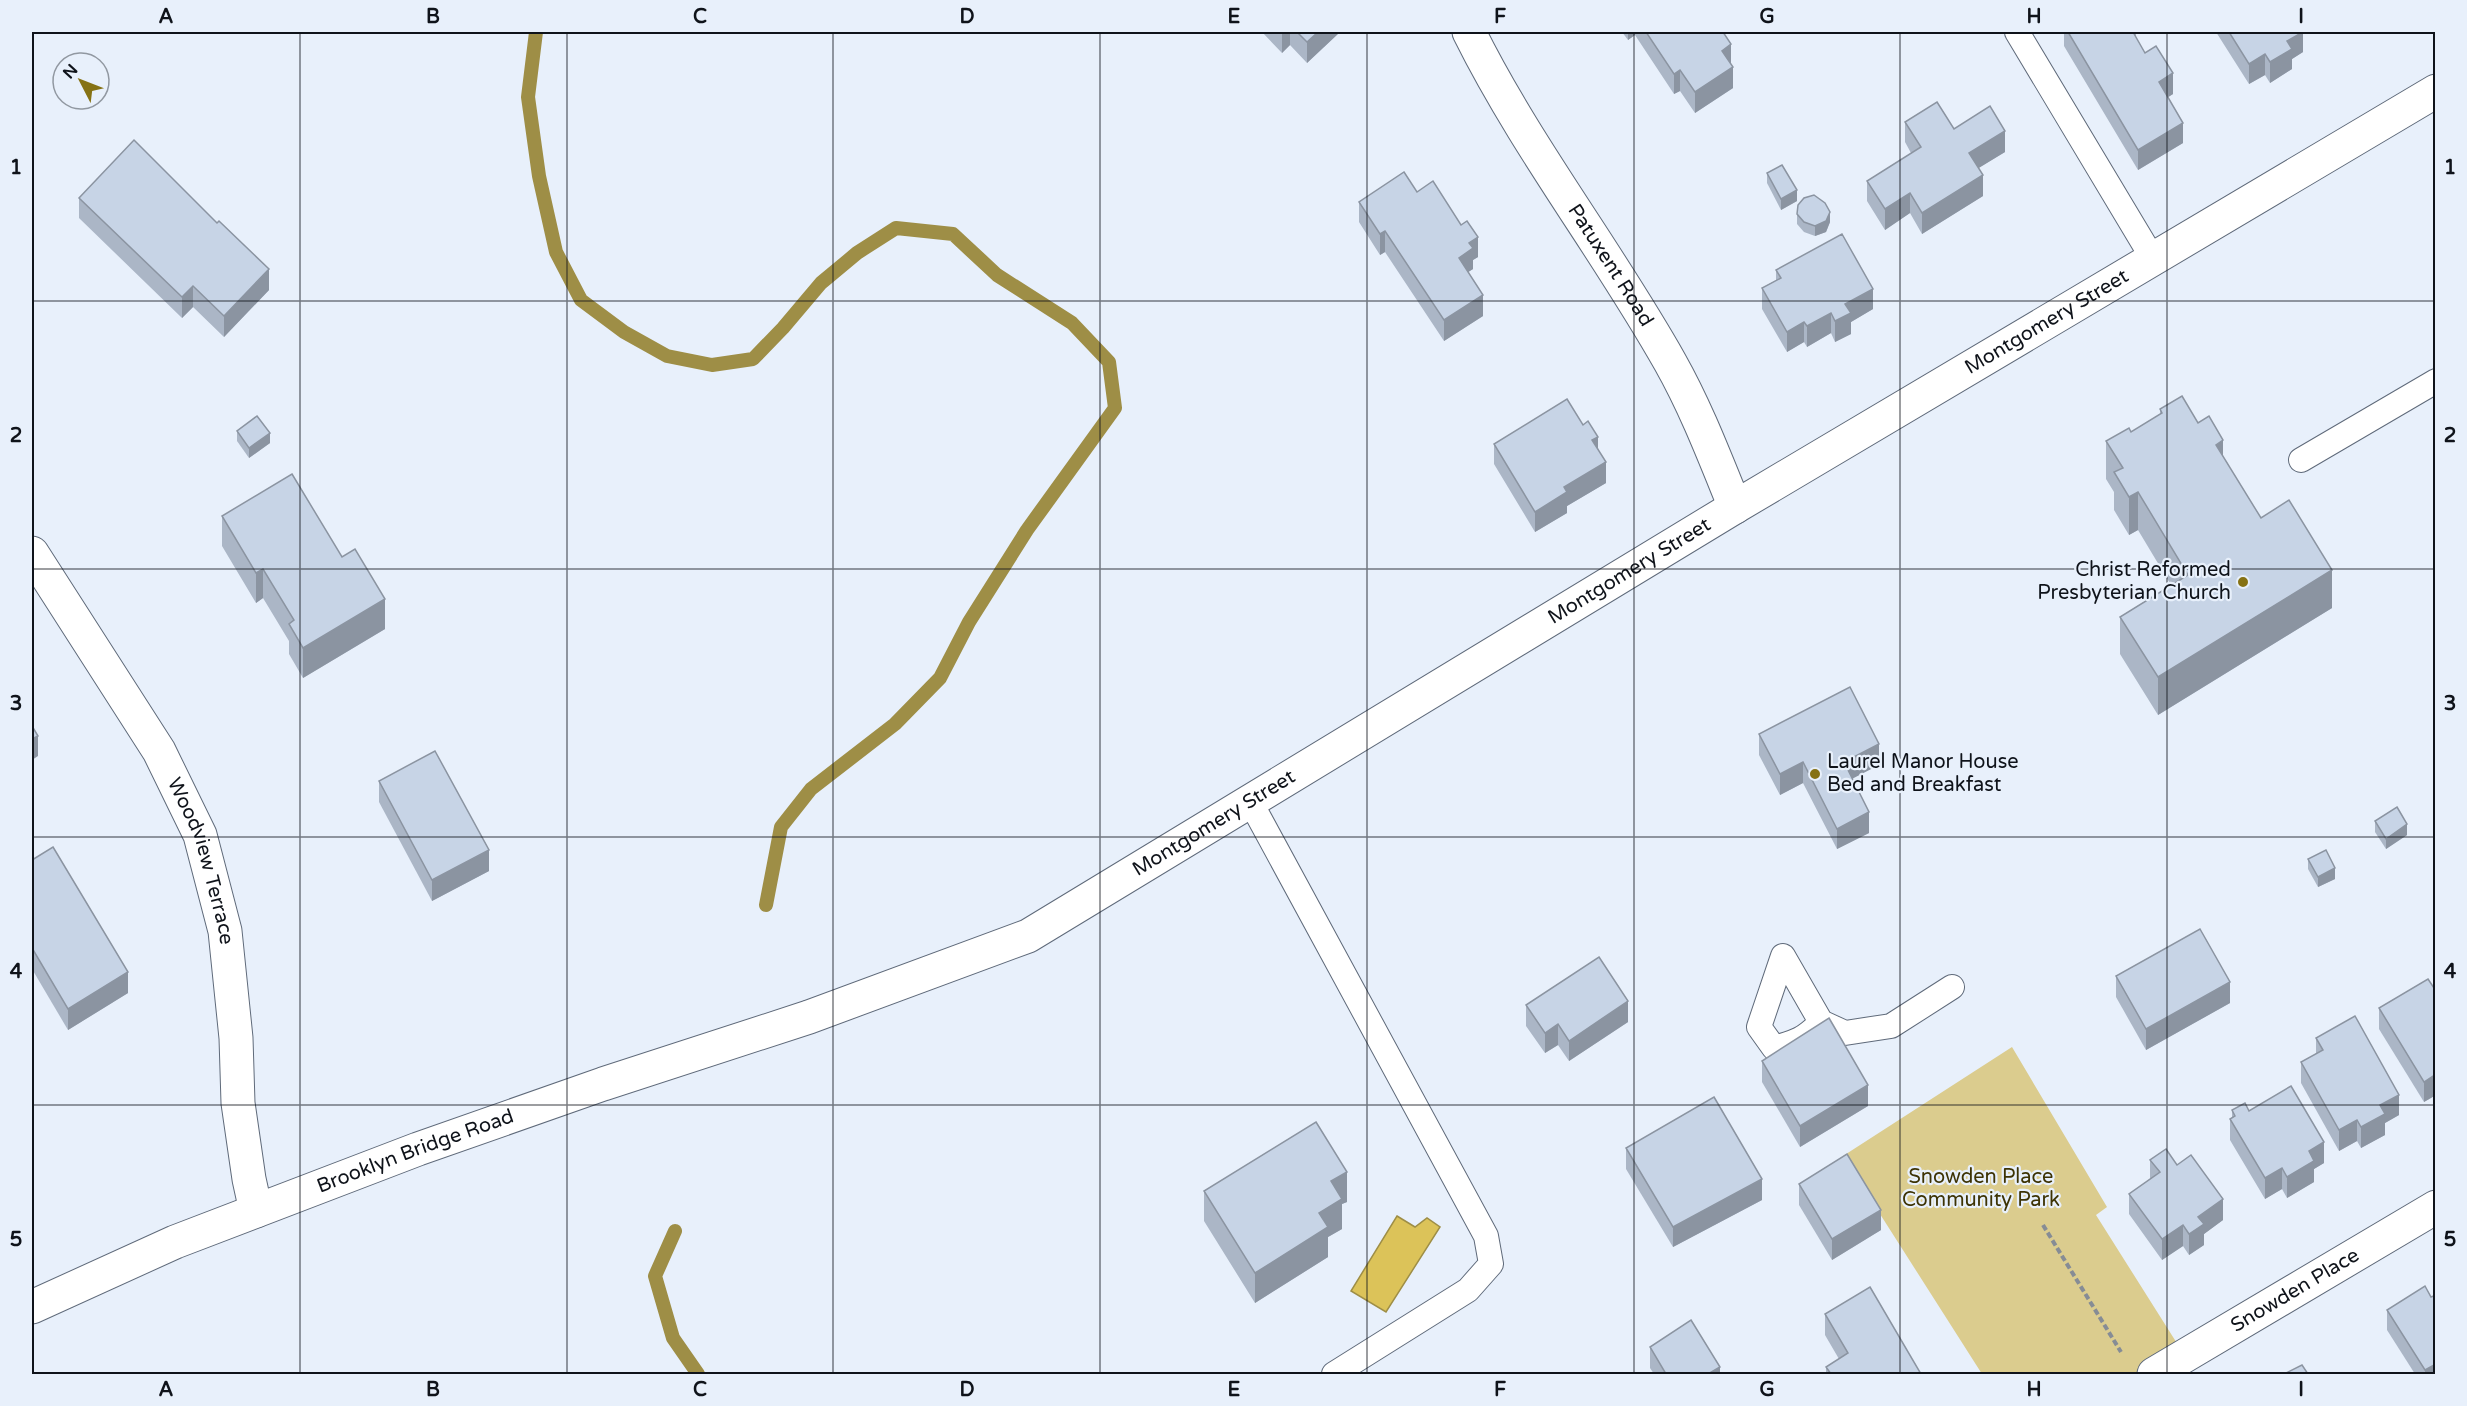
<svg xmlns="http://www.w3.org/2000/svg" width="2467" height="1406" font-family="'Varela Round',sans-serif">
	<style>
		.green { fill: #dbcc8e }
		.water { fill: #dcc359; stroke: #9e8e46; stroke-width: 1.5 }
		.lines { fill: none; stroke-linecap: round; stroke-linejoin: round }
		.stream { stroke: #9e8e46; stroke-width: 14 }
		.service-casing { stroke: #5f6a7a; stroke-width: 26 }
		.minor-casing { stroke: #5f6a7a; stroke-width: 35 }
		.tertiary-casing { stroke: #5f6a7a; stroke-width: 35 }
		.path { stroke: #868c95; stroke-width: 4; stroke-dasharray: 6 3; stroke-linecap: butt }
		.service { stroke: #fff; stroke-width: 24 }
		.minor { stroke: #fff; stroke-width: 33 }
		.tertiary { stroke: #fff; stroke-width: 33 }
		.wall { fill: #abb6c6 }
		.shaded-wall { fill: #8b94a1 }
		.building { fill: #c7d4e6; stroke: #8b94a1; stroke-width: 1.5 }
		.grid { fill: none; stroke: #0f131a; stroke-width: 1.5; stroke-opacity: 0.55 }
		.poi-dot { fill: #867214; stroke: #e8f0fb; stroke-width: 2 }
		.labels { text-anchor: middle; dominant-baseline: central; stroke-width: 4.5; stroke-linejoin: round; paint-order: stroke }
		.street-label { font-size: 20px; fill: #0f131a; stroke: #e8f0fb }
		.poi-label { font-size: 20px; fill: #0f131a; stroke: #e8f0fb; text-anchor: end }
		.park-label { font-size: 20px; fill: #3d3304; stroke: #e8f0fb }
		.neatline { fill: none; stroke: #0f131a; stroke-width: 2 }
		.grid-label { font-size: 20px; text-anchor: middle; font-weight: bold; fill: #0f131a }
	</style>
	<rect width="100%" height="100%" fill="#e8f0fb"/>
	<polygon class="green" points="2012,1047 2107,1207 2096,1215 2185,1356 2153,1374 1982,1374 1843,1156"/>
	<polygon class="water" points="1397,1216 1415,1227 1427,1218 1440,1227 1386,1312 1351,1291"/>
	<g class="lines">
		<g class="stream">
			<polyline points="536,32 528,97 539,176 556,252 581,300 624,332 667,356 712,365 753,359 783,328 821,283 857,253 896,228 953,234 997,275 1072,323 1109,362 1115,408 1027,530 969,622 940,678 895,724 811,789 781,827 766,905"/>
			<polyline points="675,1231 655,1276 673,1338 698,1374"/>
		</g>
		<g class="service-casing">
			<g id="service">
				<polyline points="2017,32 2153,259"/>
				<polyline points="2301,460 2436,381"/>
				<polyline points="1250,801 1486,1236 1491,1264 1468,1290 1334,1374"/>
				<path d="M1821,1022C1805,1039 1796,1042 1774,1048L1759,1027L1783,956L1821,1022L1845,1033L1891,1026L1952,987"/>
			</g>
		</g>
		<g class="minor-casing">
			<g id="minor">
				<path id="s1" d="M1469,32C1526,147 1607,250 1670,362C1696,408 1715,458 1735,507"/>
				<path id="s2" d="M32,553L159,751L200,835L225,931L236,1038L238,1103L249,1179L256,1211"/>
				<path id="s3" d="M2154,1374L2436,1207"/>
			</g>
		</g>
		<g class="tertiary-casing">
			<g id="tertiary">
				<path id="s4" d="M32,1307L175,1242L418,1149L603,1084L809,1017L1028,936L1735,507L2436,91"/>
			</g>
		</g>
		<polyline class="path" points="2043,1225 2121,1352"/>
		<use href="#service" class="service"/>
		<use href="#minor" class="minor"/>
		<use href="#tertiary" class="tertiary"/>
	</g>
	<g class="wall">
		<polygon points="1262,32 1340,32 1307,63 1290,45 1282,53"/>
		<polygon points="1622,32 1723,32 1731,65 1733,88 1695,113 1680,91 1674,94 1635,35 1628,40"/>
		<polygon points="2064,32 2136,32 2136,38 2145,53 2173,94 2168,97 2183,143 2138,170 2064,46"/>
		<polygon points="2216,32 2303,32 2303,52 2292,59 2292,69 2270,83 2265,75 2249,84"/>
		<polygon points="1905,122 1954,129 2005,152 1978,168 1983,196 1922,234 1910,213 1885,230 1867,201 1867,181 1911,153 1905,142"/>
		<polygon points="1767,173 1797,201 1781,210 1767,183"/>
		<polygon points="1417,192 1478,257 1473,260 1473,269 1468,272 1483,316 1444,341 1385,252 1380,255 1359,222 1359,202"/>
		<polygon points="79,198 269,290 224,337 193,307 182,318 79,218"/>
		<polygon points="1797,214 1830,222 1826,232 1815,236 1804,232 1797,224"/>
		<polygon points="1776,270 1873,309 1851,322 1851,334 1835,342 1831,333 1807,347 1804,342 1787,352 1762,309 1762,288 1776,280"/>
		<polygon points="2160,409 2198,423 2223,457 2261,518 2332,608 2158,715 2120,654 2120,617 2171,585 2138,530 2129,535 2114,510 2114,492 2106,479 2106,441 2131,432 2160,414"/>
		<polygon points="237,431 270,443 249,458 237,441"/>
		<polygon points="1494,444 1598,448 1606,483 1567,506 1567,513 1535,532 1494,464"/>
		<polygon points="222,516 342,557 385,629 303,678 289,654 289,641 263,598 256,603 222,546"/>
		<polygon points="1759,734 1879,765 1852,778 1869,833 1837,849 1803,783 1780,795 1759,755"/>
		<polygon points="379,781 489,871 432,901 379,802"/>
		<polygon points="2375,821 2407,835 2386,849 2375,832"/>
		<polygon points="2308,859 2335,879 2318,887 2308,869"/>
		<polygon points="32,860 128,993 68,1030 32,969"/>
		<polygon points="2116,976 2230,1003 2146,1050 2116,997"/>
		<polygon points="2436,991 2436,1095 2424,1102 2379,1029 2379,1008"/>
		<polygon points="1526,1005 1628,1022 1569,1061 1558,1045 1545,1053 1526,1026"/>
		<polygon points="2316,1038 2399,1115 2385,1123 2385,1135 2361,1148 2357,1141 2339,1151 2301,1083 2301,1062 2316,1054"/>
		<polygon points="1762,1061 1868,1106 1800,1147 1762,1082"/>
		<polygon points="2232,1110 2249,1111 2324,1163 2314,1169 2314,1182 2287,1198 2282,1189 2265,1199 2230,1140 2230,1119 2232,1118"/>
		<polygon points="1626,1148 1762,1200 1673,1247 1626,1169"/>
		<polygon points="2150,1160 2177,1165 2223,1220 2204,1234 2204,1245 2189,1255 2183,1246 2162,1260 2129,1214 2129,1194 2150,1179"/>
		<polygon points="1799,1184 1881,1230 1832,1260 1799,1205"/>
		<polygon points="1204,1191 1347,1202 1342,1204 1342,1229 1328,1237 1328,1257 1255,1303 1204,1221"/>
		<polygon points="2431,1297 2436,1374 2415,1374 2387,1330 2387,1310"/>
		<polygon points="1825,1314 1921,1374 1826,1374 1826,1367 1839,1359 1825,1335"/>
		<polygon points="1650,1347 1720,1374 1654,1374 1650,1368"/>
	</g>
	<g class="shaded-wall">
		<polygon points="1282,32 1290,32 1290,45 1282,53"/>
		<polygon points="1318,32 1340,32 1307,63 1307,42"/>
		<polygon points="1628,32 1635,32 1635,35 1628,40"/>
		<polygon points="2303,32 2303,52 2292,59 2292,69 2270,83 2270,62 2287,41"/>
		<polygon points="1731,44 1731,65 1722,51"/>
		<polygon points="2265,54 2265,75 2249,84 2249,64"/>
		<polygon points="1733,67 1733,88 1695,113 1695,92"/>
		<polygon points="1680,70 1680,91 1674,94 1674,74"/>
		<polygon points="2173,73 2173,94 2159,103 2159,82"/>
		<polygon points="2183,123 2183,143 2138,170 2138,150"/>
		<polygon points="2005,131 2005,152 1969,174 1969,153"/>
		<polygon points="1983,175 1983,196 1922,234 1922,213"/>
		<polygon points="1797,190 1797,201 1781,210 1781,199"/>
		<polygon points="1910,193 1910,213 1885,230 1885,209"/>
		<polygon points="1830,212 1830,222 1826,232 1815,236 1815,226"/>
		<polygon points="1385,231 1385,252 1380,255 1380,234"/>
		<polygon points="1478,237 1478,257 1473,260 1473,269 1459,278 1459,258 1469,243"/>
		<polygon points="269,269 269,290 224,337 224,316"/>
		<polygon points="193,286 193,307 182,318 182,297"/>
		<polygon points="1873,289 1873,309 1851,322 1851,334 1835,342 1835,321 1845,304"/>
		<polygon points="1483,295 1483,316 1444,341 1444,320"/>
		<polygon points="1831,313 1831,333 1807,347 1807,326"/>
		<polygon points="1804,322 1804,342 1787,352 1787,332"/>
		<polygon points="270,433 270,443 249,458 249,448"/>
		<polygon points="1598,437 1598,457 1592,440"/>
		<polygon points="2223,440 2223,478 2216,445"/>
		<polygon points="1606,462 1606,483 1567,506 1567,513 1535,532 1535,512 1564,487"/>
		<polygon points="2138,492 2138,530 2129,535 2129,497"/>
		<polygon points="263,569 263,598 256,603 256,573"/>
		<polygon points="2332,570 2332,608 2158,715 2158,677"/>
		<polygon points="385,599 385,629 303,678 303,648"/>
		<polygon points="38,736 38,756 32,760 32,739"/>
		<polygon points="1879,744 1879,765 1844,783 1844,762"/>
		<polygon points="1803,762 1803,783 1780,795 1780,774"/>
		<polygon points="1869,812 1869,833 1837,849 1837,829"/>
		<polygon points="2407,824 2407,835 2386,849 2386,839"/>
		<polygon points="489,850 489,871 432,901 432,880"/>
		<polygon points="2335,868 2335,879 2318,887 2318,877"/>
		<polygon points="128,972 128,993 68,1030 68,1009"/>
		<polygon points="2230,982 2230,1003 2146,1050 2146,1029"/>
		<polygon points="1628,1001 1628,1022 1569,1061 1569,1041"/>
		<polygon points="1558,1024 1558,1045 1545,1053 1545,1033"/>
		<polygon points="2436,1074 2436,1095 2424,1102 2424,1082"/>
		<polygon points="1868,1085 1868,1106 1800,1147 1800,1126"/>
		<polygon points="2399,1095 2399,1115 2385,1123 2385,1135 2361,1148 2361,1127 2380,1105"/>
		<polygon points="2357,1120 2357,1141 2339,1151 2339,1130"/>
		<polygon points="2324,1142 2324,1163 2314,1169 2314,1182 2287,1198 2287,1177 2309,1151"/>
		<polygon points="2282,1168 2282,1189 2265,1199 2265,1178"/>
		<polygon points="1347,1172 1347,1202 1342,1204 1342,1229 1328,1237 1328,1257 1255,1303 1255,1273 1319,1213 1331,1181"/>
		<polygon points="1762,1179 1762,1200 1673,1247 1673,1227"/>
		<polygon points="2223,1199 2223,1220 2204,1234 2204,1245 2189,1255 2189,1234 2198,1217"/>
		<polygon points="1881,1210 1881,1230 1832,1260 1832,1239"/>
		<polygon points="2183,1225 2183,1246 2162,1260 2162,1239"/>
		<polygon points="2436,1364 2436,1374 2425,1374 2425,1370"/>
		<polygon points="1720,1367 1720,1374 1708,1374"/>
	</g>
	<g class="building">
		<polygon points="1297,32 1318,32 1307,42"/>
		<polygon points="1646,32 1723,32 1731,44 1722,51 1733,67 1695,92 1680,70 1674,74"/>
		<polygon points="2068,32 2133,32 2145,53 2156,46 2173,73 2159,82 2183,123 2138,150"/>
		<polygon points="2229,32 2303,32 2287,41 2292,49 2270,62 2265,54 2249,64"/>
		<polygon points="1937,102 1954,129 1990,106 2005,131 1969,153 1983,175 1922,213 1910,193 1885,209 1867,181 1921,147 1905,122"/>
		<polygon points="134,140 217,223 219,221 269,269 224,316 193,286 182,297 79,198"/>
		<polygon points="1782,165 1797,190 1781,199 1767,173"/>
		<polygon points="1404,172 1417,192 1433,181 1461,225 1467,221 1478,237 1469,243 1473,248 1459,258 1483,295 1444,320 1385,231 1380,234 1359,202"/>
		<polygon points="1814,195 1825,203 1830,212 1826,221 1815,226 1804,222 1797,214 1798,205 1804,198"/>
		<polygon points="1842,234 1873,289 1845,304 1851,313 1835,321 1831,313 1807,326 1804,322 1787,332 1762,288 1781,278 1776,270"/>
		<polygon points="2182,396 2198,423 2209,416 2223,440 2216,445 2261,518 2289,500 2332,570 2158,677 2120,617 2188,575 2138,492 2129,497 2114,472 2123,468 2106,441 2129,428 2131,432 2162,413 2160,409"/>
		<polygon points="1567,399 1583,425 1588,421 1598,437 1592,440 1606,462 1564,487 1567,492 1535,512 1494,444"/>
		<polygon points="257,416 270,433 249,448 237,431"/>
		<polygon points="292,474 342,557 355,549 385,599 303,648 289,624 294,620 263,569 256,573 222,516"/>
		<polygon points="1850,687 1879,744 1844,762 1869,812 1837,829 1803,762 1780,774 1759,734"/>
		<polygon points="32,726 38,736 32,739"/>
		<polygon points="435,751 489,850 432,880 379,781"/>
		<polygon points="2397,807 2407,824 2386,839 2375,821"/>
		<polygon points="53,847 128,972 68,1009 32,948 32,860"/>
		<polygon points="2326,850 2335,868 2318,877 2308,859"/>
		<polygon points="2200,929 2230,982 2146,1029 2116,976"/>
		<polygon points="1599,957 1628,1001 1569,1041 1558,1024 1545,1033 1526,1005"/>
		<polygon points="2428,979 2436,991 2436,1074 2424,1082 2379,1008"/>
		<polygon points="2355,1016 2399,1095 2380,1105 2385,1114 2361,1127 2357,1120 2339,1130 2301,1062 2323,1050 2316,1038"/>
		<polygon points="1829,1018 1868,1085 1800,1126 1762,1061"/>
		<polygon points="2291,1086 2324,1142 2309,1151 2314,1161 2287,1177 2282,1168 2265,1178 2230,1119 2235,1116 2232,1110 2245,1103 2249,1111"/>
		<polygon points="1714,1097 1762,1179 1673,1227 1626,1148"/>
		<polygon points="1316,1122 1347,1172 1331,1181 1342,1199 1319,1213 1328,1227 1255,1273 1204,1191"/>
		<polygon points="2166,1149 2177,1165 2191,1155 2223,1199 2198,1217 2204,1224 2189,1234 2183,1225 2162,1239 2129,1194 2160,1172 2150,1160"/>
		<polygon points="1847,1154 1881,1210 1832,1239 1799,1184"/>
		<polygon points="2425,1286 2431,1297 2436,1295 2436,1364 2425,1370 2387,1310"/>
		<polygon points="1870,1287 1921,1374 1831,1374 1826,1367 1848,1353 1825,1314"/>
		<polygon points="1691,1320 1720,1367 1708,1374 1666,1374 1650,1347"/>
		<polygon points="2302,1365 2308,1374 2284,1374"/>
	</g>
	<path class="grid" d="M300,32V1374M567,32V1374M833,32V1374M1100,32V1374M1367,32V1374M1634,32V1374M1900,32V1374M2167,32V1374M32,301H2436M32,569H2436M32,837H2436M32,1105H2436"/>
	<g class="poi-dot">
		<circle cx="2243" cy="582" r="6"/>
		<circle cx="1815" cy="774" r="6"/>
	</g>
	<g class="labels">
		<g class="street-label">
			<text stroke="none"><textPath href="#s1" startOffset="273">Patuxent Road</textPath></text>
			<text stroke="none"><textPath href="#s4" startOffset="2253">Montgomery Street</textPath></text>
			<text stroke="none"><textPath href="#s4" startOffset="1767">Montgomery Street</textPath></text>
			<text stroke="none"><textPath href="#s4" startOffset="1281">Montgomery Street</textPath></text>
			<text stroke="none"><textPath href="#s2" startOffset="354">Woodview Terrace</textPath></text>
			<text stroke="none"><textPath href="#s4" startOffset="414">Brooklyn Bridge Road</textPath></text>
			<text stroke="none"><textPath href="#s3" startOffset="164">Snowden Place</textPath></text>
		</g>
		<g class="poi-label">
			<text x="2231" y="570">Christ Reformed<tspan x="2231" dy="23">Presbyterian Church</tspan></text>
			<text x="1827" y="762" text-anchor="start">Laurel Manor House<tspan x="1827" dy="23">Bed and Breakfast</tspan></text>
		</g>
		<g class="park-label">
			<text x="1981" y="1177">Snowden Place<tspan x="1981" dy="23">Community Park</tspan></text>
		</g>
	</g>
	<rect width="2467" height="1406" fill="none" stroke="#e8f0fb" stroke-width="66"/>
	<g transform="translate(81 81) rotate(312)"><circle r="28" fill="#e8f0fb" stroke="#9198a1" stroke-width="1.5"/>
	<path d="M0-4.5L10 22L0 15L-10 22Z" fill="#867214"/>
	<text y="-9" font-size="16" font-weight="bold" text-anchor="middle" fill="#0f131a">N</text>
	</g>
	<rect x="33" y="33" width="2401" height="1340" class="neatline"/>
	<g class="grid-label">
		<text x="166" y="23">A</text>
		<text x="433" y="23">B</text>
		<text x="700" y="23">C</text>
		<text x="967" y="23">D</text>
		<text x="1234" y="23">E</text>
		<text x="1500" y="23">F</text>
		<text x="1767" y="23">G</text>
		<text x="2034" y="23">H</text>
		<text x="2301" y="23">I</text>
		<text x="16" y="174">1</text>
		<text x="2450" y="174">1</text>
		<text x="16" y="442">2</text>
		<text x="2450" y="442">2</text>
		<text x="16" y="710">3</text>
		<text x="2450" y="710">3</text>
		<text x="16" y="978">4</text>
		<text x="2450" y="978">4</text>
		<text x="16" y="1246">5</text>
		<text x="2450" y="1246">5</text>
		<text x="166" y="1396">A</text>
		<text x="433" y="1396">B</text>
		<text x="700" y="1396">C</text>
		<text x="967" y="1396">D</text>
		<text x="1234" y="1396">E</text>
		<text x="1500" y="1396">F</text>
		<text x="1767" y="1396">G</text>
		<text x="2034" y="1396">H</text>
		<text x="2301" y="1396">I</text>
	</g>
</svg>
